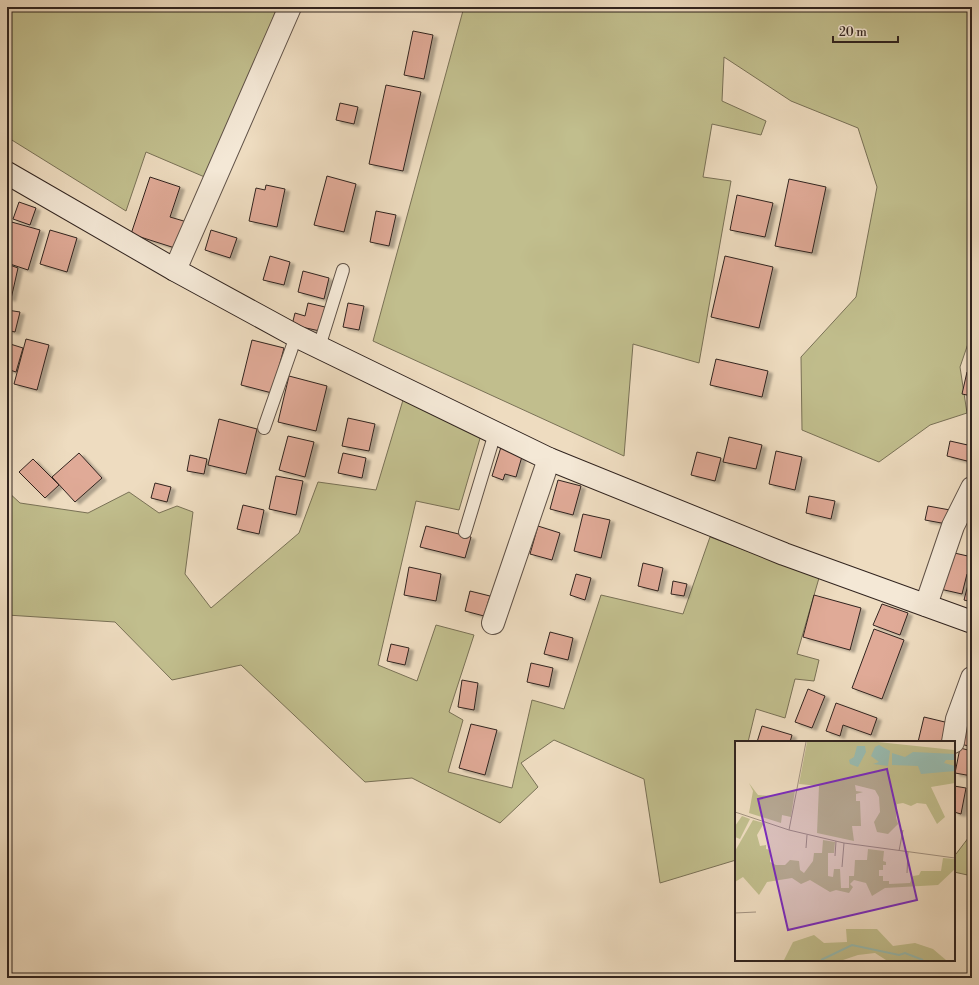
<svg xmlns="http://www.w3.org/2000/svg" width="979" height="985" font-family="'Libre Bodoni',serif">
	<style>
		.green { fill: #c1be8d; stroke: #797156 }
		.building { fill: #e0aa97; stroke: #31241f; filter: url(#shadow) }
		.lines { fill: none; stroke-linecap: round; stroke-linejoin: round }
		.lane-casing { stroke: #605247; stroke-width: 14 }
		.street-casing { stroke: #605247; stroke-width: 24 }
		.secondary-casing { stroke: #31241f; stroke-width: 24 }
		.lane { stroke: #f4e8d6; stroke-width: 12 }
		.street { stroke: #f4e8d6; stroke-width: 22 }
		.secondary { stroke: #f4e8d6; stroke-width: 22 }
		.inset-river { fill: none; stroke: #99bcb1; stroke-width: 2 }
		.inset-road { fill: none; stroke: #a29280; stroke-width: 1 }
		.view { fill: #7b2cbf; fill-opacity: 0.15; stroke: #7b2cbf; stroke-width: 2 }
		.inset-edge { fill: none; stroke: #31241f; stroke-width: 2 }
	</style>
	<defs>
		<filter id="shadow"><feDropShadow dx="4.5" dy="2.5" stdDeviation="1" flood-color="#0004"/></filter>
	</defs>
	<rect width="100%" height="100%" fill="#eedcc0"/>
	<filter id="stains"><feTurbulence type="fractalNoise" baseFrequency=".005" numOctaves="4"/><feColorMatrix values="0 0 0 0 .2 0 0 0 0 .09 0 0 0 0 .02 0 0 0 .5 -.17"/></filter>
	<radialGradient id="worn" r=".72"><stop offset=".6" stop-color="#630" stop-opacity="0"/><stop offset="1" stop-color="#630" stop-opacity=".3"/></radialGradient>
	<g class="green">
		<polygon points="7,7 277,7 214,181 146,152 126,211 7,137"/>
		<polygon points="464,7 972,7 972,332 960,367 967,413 930,425 879,462 802,430 801,357 856,297 877,187 858,128 791,101 724,57 722,101 766,121 761,135 712,124 703,177 731,181 699,363 633,344 624,456 373,341"/>
		<polygon points="403,400 481,435 459,510 416,501 378,665 417,681 436,625 474,635 449,712 463,720 448,772 512,788 532,700 564,709 601,595 683,614 710,537 819,578 797,654 819,660 814,681 795,679 785,718 756,709 748,742 736,742 736,860 660,883 644,779 554,740 521,763 538,787 500,823 412,778 365,782 241,665 172,680 115,622 7,615 7,491 20,503 88,513 129,492 159,513 177,506 193,512 185,574 211,608 299,533 318,482 376,490"/>
		<polygon points="972,833 972,876 954,872 954,854 956,854"/>
	</g>
	<g class="building">
		<polygon points="413,31 433,35 424,79 404,75"/>
		<polygon points="386,85 421,92 403,171 369,164"/>
		<polygon points="340,103 358,107 354,124 336,120"/>
		<polygon points="327,176 356,184 344,232 314,225"/>
		<polygon points="150,177 180,187 170,217 187,222 178,249 131,234"/>
		<polygon points="789,179 826,187 812,253 775,246"/>
		<polygon points="266,185 285,189 277,227 249,221 256,188 265,190"/>
		<polygon points="737,195 773,203 765,237 730,230"/>
		<polygon points="19,202 36,208 30,225 13,219"/>
		<polygon points="376,211 396,215 389,246 370,242"/>
		<polygon points="8,221 40,230 28,270 7,263"/>
		<polygon points="50,230 77,238 67,272 40,264"/>
		<polygon points="211,230 237,238 230,258 205,250"/>
		<polygon points="270,256 290,262 284,285 263,280"/>
		<polygon points="725,256 773,267 759,328 711,317"/>
		<polygon points="7,264 18,268 11,299 7,297"/>
		<polygon points="303,271 329,278 324,299 298,292"/>
		<polygon points="308,303 325,307 320,331 292,325 295,313 305,316"/>
		<polygon points="348,303 364,306 359,330 343,327"/>
		<polygon points="7,310 20,312 15,332 7,330"/>
		<polygon points="26,339 49,345 37,390 14,384"/>
		<polygon points="252,340 284,348 272,393 241,385"/>
		<polygon points="7,343 23,348 16,372 7,369"/>
		<polygon points="716,359 768,371 762,397 710,385"/>
		<polygon points="967,372 972,373 972,396 962,394"/>
		<polygon points="289,376 327,386 316,431 278,422"/>
		<polygon points="348,418 375,424 369,451 342,446"/>
		<polygon points="219,419 257,429 246,474 208,465"/>
		<polygon points="288,436 314,442 305,477 279,470"/>
		<polygon points="729,437 762,445 756,469 723,462"/>
		<polygon points="950,441 972,446 971,462 947,456"/>
		<polygon points="501,447 523,453 516,477 505,474 503,480 492,476"/>
		<polygon points="776,451 802,457 795,490 769,484"/>
		<polygon points="697,452 721,458 715,481 691,475"/>
		<polygon points="79,453 102,478 75,502 52,477"/>
		<polygon points="343,453 366,458 362,478 338,473"/>
		<polygon points="190,455 207,459 204,474 187,471"/>
		<polygon points="33,459 59,485 45,498 19,472"/>
		<polygon points="276,476 303,481 296,515 269,509"/>
		<polygon points="558,480 581,486 573,515 550,509"/>
		<polygon points="155,483 171,487 167,502 151,498"/>
		<polygon points="809,496 835,501 831,519 806,513"/>
		<polygon points="243,505 264,510 259,534 237,529"/>
		<polygon points="928,506 950,510 947,524 925,520"/>
		<polygon points="583,514 610,520 601,558 574,551"/>
		<polygon points="426,526 471,537 465,558 420,547"/>
		<polygon points="538,526 560,533 552,560 530,554"/>
		<polygon points="950,552 972,557 972,575 967,574 962,594 940,589"/>
		<polygon points="643,563 663,568 658,591 638,586"/>
		<polygon points="409,567 441,574 436,601 404,595"/>
		<polygon points="576,574 591,578 585,600 570,595"/>
		<polygon points="970,577 972,578 972,602 964,600"/>
		<polygon points="673,581 687,584 684,596 671,594"/>
		<polygon points="470,591 490,596 484,616 465,611"/>
		<polygon points="814,595 861,608 850,650 803,637"/>
		<polygon points="882,604 908,613 900,635 873,625"/>
		<polygon points="874,629 904,640 882,699 852,688"/>
		<polygon points="550,632 573,638 568,660 544,654"/>
		<polygon points="391,644 409,648 405,665 387,661"/>
		<polygon points="531,663 553,668 549,687 527,682"/>
		<polygon points="462,680 478,683 474,710 458,707"/>
		<polygon points="808,689 825,696 812,728 795,722"/>
		<polygon points="972,702 972,747 961,744"/>
		<polygon points="836,703 877,718 871,735 843,725 840,736 826,731"/>
		<polygon points="924,717 949,723 945,742 918,742"/>
		<polygon points="471,724 497,730 485,775 459,768"/>
		<polygon points="762,726 792,735 790,742 757,742"/>
		<polygon points="960,748 972,751 972,776 955,773"/>
		<polygon points="954,786 966,788 961,814 954,812"/>
	</g>
	<g class="lines">
		<g class="lane-casing">
			<g id="lane">
				<polyline points="319,347 343,270"/>
				<polyline points="264,428 296,336"/>
				<polyline points="465,532 495,433"/>
			</g>
		</g>
		<g class="street-casing">
			<g id="street">
				<polyline points="175,270 290,7"/>
				<polyline points="926,605 953,526 972,488"/>
				<polyline points="493,623 549,459"/>
				<polyline points="953,742 957,719 972,678"/>
			</g>
		</g>
		<g class="secondary-casing">
			<polyline id="secondary" points="7,173 175,270 296,336 549,459 784,554 972,622"/>
		</g>
		<use href="#lane" class="lane"/>
		<use href="#street" class="street"/>
		<use href="#secondary" class="secondary"/>
	</g>
	<g transform="translate(735 741)">
		<rect width="220" height="220" fill="#eedcc0"/>
		<path d="M72,1H143L219,9L220,1V42L196,46L210,76L202,83L191,63L182,62L176,65L168,62L162,63L161,77L163,83L153,93L142,91L139,81L145,71L144,56L140,49L120,44L121,50L128,51L121,53V60H125L126,85H117L119,100L82,92L84,45L64,43ZM14,42L23,54L38,55L60,49L56,76L47,74L46,82L14,72L18,50ZM7,75L15,78L5,98L0,96V85ZM18,79L29,82L22,94L25,105L31,104V108L35,109V121L41,124H50L55,119L64,120L65,129L69,132L78,120L79,112H87L88,99L100,101L99,112H93V135L98,136L99,128H105L106,147H114V135H119L120,119H132L133,108L149,110L148,120L151,121V124H148V129H144V135H148V140H154V143L175,142L178,135L184,134L186,130H206L208,117L220,118V128L203,144L150,147L137,155L131,142L119,139L115,143L118,146L114,152L101,149L95,151L75,139L66,143L57,137L32,141L24,154L8,136L0,141V110ZM111,188H142L158,205L180,202L198,208L211,219H151L140,212L123,214L108,219H49L58,201L79,194L89,202L112,201Z" fill="#c1be8d"/>
		<path d="M144,4L155,10L153,25L138,23L144,21L136,15L140,6ZM122,5H130L131,11L123,26L115,23L114,19L119,16ZM178,11L220,13V19H211L209,22L220,25V30L186,33L183,25L157,24V12L170,16Z" fill="#99bcb1"/>
		<path class="inset-river" d="M86,219L117,204L164,214L170,212L188,219"/>
		<path class="inset-road" d="M0,71L54,89L109,102L220,117M54,89L71,1M71,107L72,94M164,110L168,89M100,115L101,100M107,126L109,102M172,132L173,111M0,172L21,171"/>
		<path class="view" d="M152,28L182,159L53,189L23,58Z"/>
		<rect width="220" height="220" class="inset-edge"/>
	</g>
	<rect width="979" height="985" fill="none" stroke="#eedcc0" stroke-width="24"/>
	<rect x="8" y="8" width="963" height="969" fill="none" stroke="#31241f" stroke-width="2"/>
	<rect x="12" y="12" width="955" height="961" fill="none" stroke="#31241f"/>
	<path d="M833 36v6h65v-6" fill="none" stroke="#31241f" stroke-width="2"/>
	<text x="839" y="36" font-size="12" fill="#31241f" stroke="#f4e8d6" stroke-width="3" paint-order="stroke">20 m</text>
	<rect width="100%" height="100%" filter="url(#stains)"/>
	<rect width="100%" height="100%" fill="url(#worn)"/>
</svg>
